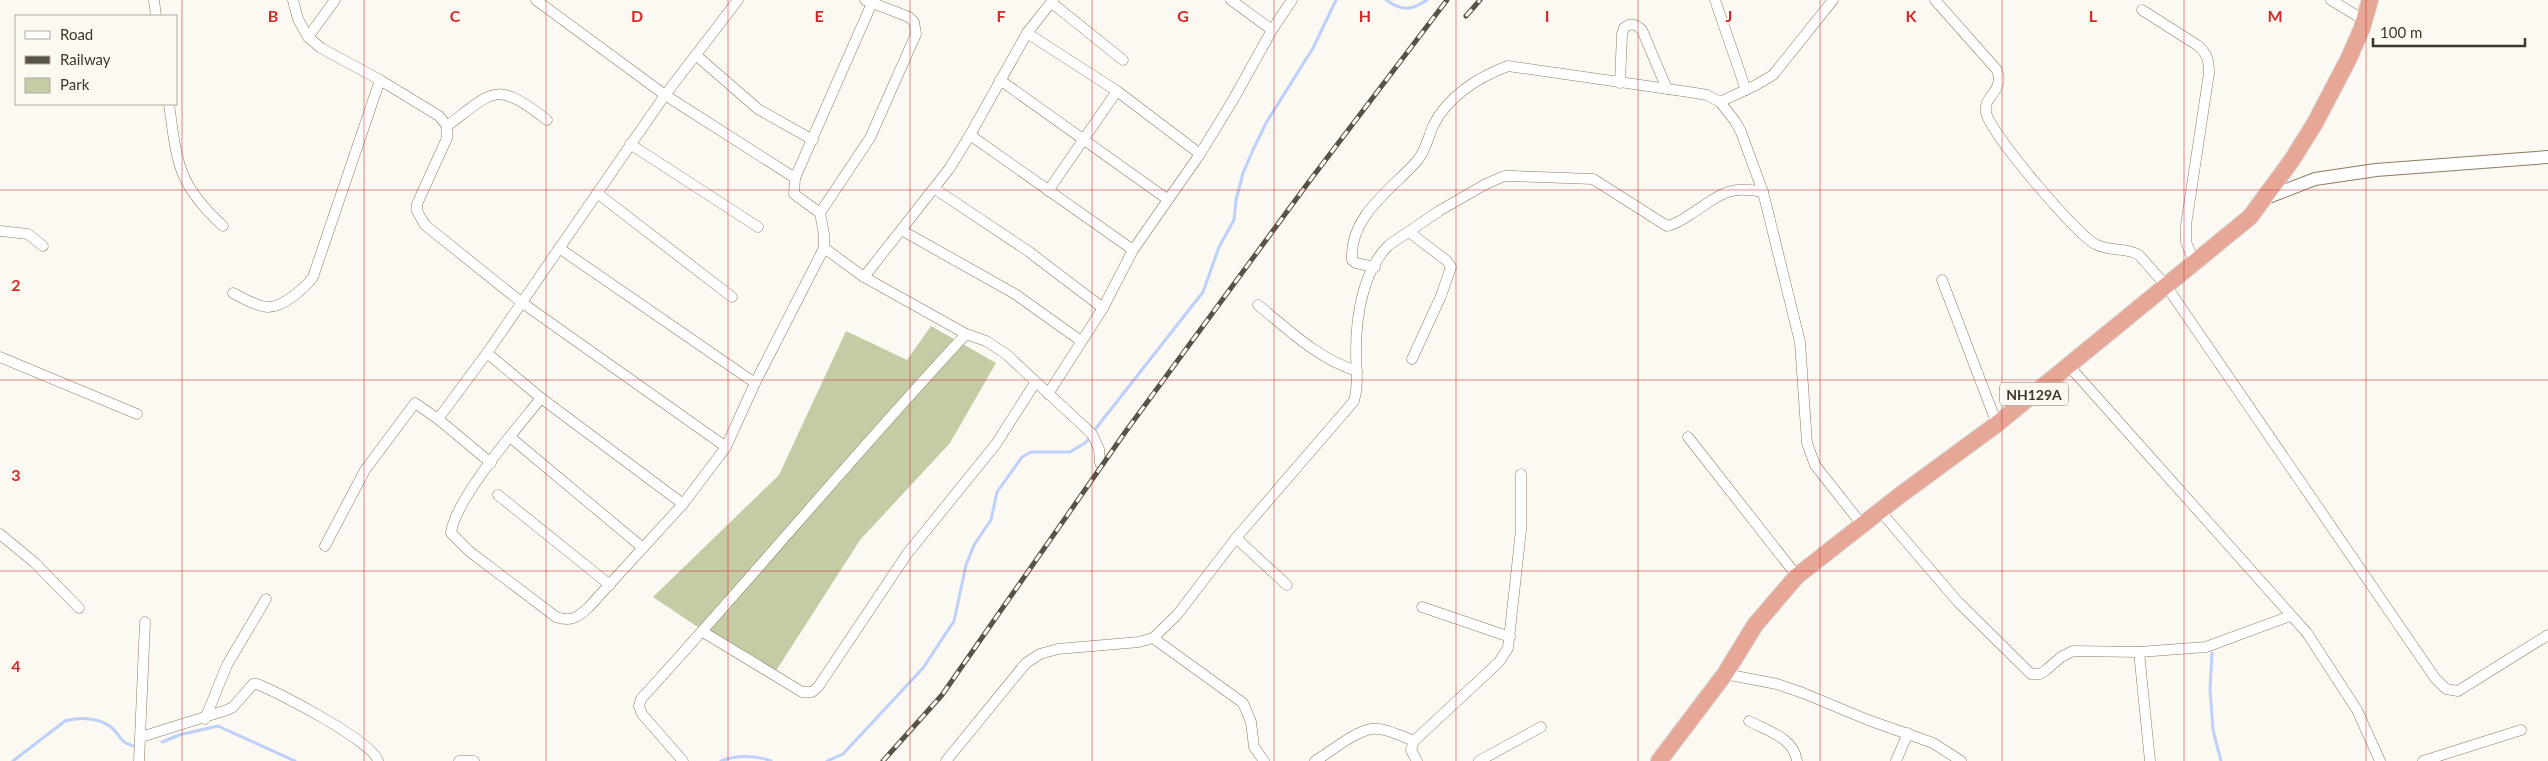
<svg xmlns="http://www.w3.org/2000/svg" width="2548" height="761" font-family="Lato,sans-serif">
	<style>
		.green { fill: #c3cca4 }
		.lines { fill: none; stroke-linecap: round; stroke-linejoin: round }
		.stream { stroke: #bdd0fa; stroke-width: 3 }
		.minor-casing { stroke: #8e7b60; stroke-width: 11 }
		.tertiary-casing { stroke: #8e7b60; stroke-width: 14 }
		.trunk-casing { stroke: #d5d3d0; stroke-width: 18 }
		.minor { stroke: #fff; stroke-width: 10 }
		.tertiary { stroke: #fff; stroke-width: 12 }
		.trunk { stroke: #e7a797; stroke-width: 16 }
		.rail-casing { stroke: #595247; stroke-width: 5 }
		.rail { stroke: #fcf8f2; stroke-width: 3; stroke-dasharray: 9; stroke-linecap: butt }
		.grid { fill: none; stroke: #d62828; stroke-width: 1; stroke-opacity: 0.55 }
		.labels { text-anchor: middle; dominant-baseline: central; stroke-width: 4; stroke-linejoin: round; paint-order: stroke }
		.shield { fill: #fcf8f2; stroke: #787167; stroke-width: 1 }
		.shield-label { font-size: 14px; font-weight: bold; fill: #3f372b }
		.grid-label { font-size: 16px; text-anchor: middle; font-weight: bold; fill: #d62828; stroke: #fcf8f2; stroke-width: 4; stroke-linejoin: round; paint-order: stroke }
	</style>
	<rect width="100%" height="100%" fill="#fcf8f2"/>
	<polygon class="green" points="931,326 996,363 950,443 860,540 772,677 653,597 779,475 846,331 907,360"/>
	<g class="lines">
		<g class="stream">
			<path d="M1386,0C1402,11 1411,11 1427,0"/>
			<polyline points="1093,432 1203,292 1219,247 1234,220 1236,200 1243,173 1253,150 1266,123 1313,48 1336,0"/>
			<polyline points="2212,653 2210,689 2213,730 2221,761"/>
			<polyline points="162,742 179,735 218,726 295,761"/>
			<path d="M13,761L65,721C80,716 104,718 115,731C123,740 120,741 133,746"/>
			<path d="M721,761C735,755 756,755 771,761"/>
			<polyline points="827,761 843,754 923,668 954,621 966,565 974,545 991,520 997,492 1022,457 1031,452 1070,452 1085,443 1090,437"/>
		</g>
		<g class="minor-casing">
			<g id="minor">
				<polyline points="154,0 156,16"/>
				<polyline points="293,0 298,19 308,37 321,48 380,80 439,116 447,126 447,138 417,204 417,211 425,225 521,302 726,447"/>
				<polyline points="536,0 665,95 795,178"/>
				<polyline points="1231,0 1272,30"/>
				<polyline points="1715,0 1746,90"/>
				<path d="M1935,0L1997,70C2005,92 1983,95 1986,112C1989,132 2076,234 2095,244C2109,252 2127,247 2139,255L2167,287L2435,678L2446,689L2458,691L2548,635"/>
				<polyline points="2331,0 2364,20"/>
				<polyline points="872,3 795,178 794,194 820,213 824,234 824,248 864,277 966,334 986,341 1006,354 1092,434 1099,449 1100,463"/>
				<polyline points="1052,3 1123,60"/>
				<path d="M2142,10L2197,45C2207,53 2209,60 2209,73L2186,225V242L2195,264"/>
				<polyline points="1027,33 1117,91 1200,154"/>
				<polyline points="308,37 335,0"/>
				<polyline points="697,56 758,109 813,140"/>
				<polyline points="1000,80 1167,199"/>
				<path d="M1620,83L1622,34L1624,28C1631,22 1636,24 1642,30L1667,89"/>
				<polyline points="1720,102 1756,85 1773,75 1833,0"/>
				<path d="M169,104C177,162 177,184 223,226"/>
				<path d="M447,126C495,90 495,80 547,120"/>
				<polyline points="970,135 1133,250"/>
				<polyline points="630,144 758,227"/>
				<polyline points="935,189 1028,251 1103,308"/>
				<polyline points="1048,191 1117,91"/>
				<polyline points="597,193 732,297"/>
				<polyline points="820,213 870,138 916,34 914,22 909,17 865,0"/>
				<polyline points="0,231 28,234 43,246"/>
				<polyline points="903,231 1015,294 1081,341"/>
				<polyline points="1409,232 1447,261 1451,267 1441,296 1412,359"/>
				<polyline points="559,248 755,383"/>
				<path d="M1375,267L1356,263L1352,260C1349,216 1392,189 1417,161C1425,152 1428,138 1433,126C1447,97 1478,77 1508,66L1689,92L1707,95L1720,102L1735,121L1741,132L1763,192L1800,342L1807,443L1815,465L1863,526"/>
				<polyline points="864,277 949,169 970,135 1027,33 1053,0"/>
				<polyline points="1942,280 1997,424"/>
				<path d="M233,293C243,298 255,306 267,307C282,308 304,289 313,277L380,80"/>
				<path d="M1258,305C1289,330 1318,359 1357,371"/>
				<path d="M487,353L541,398C518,427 455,499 451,533L469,551L556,617C570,622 577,618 588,608L683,504L726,447L755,383L824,248"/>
				<polyline points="0,357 137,414"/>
				<polyline points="2069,366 2307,633 2357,710 2380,761"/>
				<polyline points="1048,394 1103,308 1133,250 1200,154 1233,100 1272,30 1292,0"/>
				<polyline points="541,398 683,504"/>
				<polyline points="438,419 487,353 665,95 738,0"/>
				<polyline points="510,437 643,548"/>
				<polyline points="1688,437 1797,576"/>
				<polyline points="498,495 610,585"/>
				<polyline points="1881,512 1958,602 2031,674 2040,674 2046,670 2061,657 2073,651 2139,652 2206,647 2290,616"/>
				<polyline points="0,534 35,563 79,608"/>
				<polyline points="1236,538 1287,585"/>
				<polyline points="325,546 365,470 415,403 438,419 491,463"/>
				<polyline points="1422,607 1510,637"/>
				<polyline points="703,632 802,692 812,692 818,687 907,554 996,444 1035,383"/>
				<polyline points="1153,638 1243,703 1251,722 1254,747 1264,761"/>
				<polyline points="2139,652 2150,761"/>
				<polyline points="1725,674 1777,684 1803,693 1868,720 1933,743 1961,761"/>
				<polyline points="205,719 227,665 266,599"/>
				<path d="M1749,721C1768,731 1794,738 1797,761"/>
				<path d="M141,737L227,710L233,707L253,684H257C278,692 374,742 378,761"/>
				<polyline points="139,761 145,622"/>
				<polyline points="459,761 474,761"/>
				<path d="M683,761L642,714L639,706L641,699C751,579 855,453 966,334"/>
				<path d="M946,761L1026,663L1040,654L1058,649L1139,642L1153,638L1177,615L1236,538L1354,401C1359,384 1356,368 1356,351C1356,316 1363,270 1389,245L1439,211L1484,185L1504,176H1513L1593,179L1667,226C1676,224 1684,219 1691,214C1720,195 1727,185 1763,192"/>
				<path d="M1315,761C1332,751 1352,733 1371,729C1384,727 1401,736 1414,741"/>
				<polyline points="1417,761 1411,750 1414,741 1499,662 1508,648 1521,530 1521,474"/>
				<polyline points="1479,761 1541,727"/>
				<polyline points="1896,761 1908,733"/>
				<polyline points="2423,761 2521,730"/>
			</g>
		</g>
		<g class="tertiary-casing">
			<polyline id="tertiary" points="2266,198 2315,179 2376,170 2548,157"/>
		</g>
		<g class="trunk-casing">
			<polyline id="trunk" points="1659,761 1725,674 1755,625 1797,576 1899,496 1997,424 2250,217 2292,160 2315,123 2349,58 2362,28 2370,0"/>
		</g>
		<use href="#minor" class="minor"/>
		<use href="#tertiary" class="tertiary"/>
		<use href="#trunk" class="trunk"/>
		<g class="rail-casing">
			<g id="rail">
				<polyline points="1466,16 1480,0"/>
				<polyline points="883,761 942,695 1126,431 1308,183 1447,0"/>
			</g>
		</g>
		<use href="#rail" class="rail"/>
	</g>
	<path class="grid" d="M182,0V761M364,0V761M546,0V761M728,0V761M910,0V761M1092,0V761M1274,0V761M1456,0V761M1638,0V761M1820,0V761M2002,0V761M2184,0V761M2366,0V761M0,190H2548M0,380H2548M0,571H2548"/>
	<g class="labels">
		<rect class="shield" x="2000" y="382.5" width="68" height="23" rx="4"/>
		<g class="shield-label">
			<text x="2034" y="394">NH129A</text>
		</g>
	</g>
	<g class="grid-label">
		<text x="273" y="22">B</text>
		<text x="455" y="22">C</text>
		<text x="637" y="22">D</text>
		<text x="819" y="22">E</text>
		<text x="1001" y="22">F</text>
		<text x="1183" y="22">G</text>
		<text x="1365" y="22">H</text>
		<text x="1547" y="22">I</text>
		<text x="1729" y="22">J</text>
		<text x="1911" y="22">K</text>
		<text x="2093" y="22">L</text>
		<text x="2275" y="22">M</text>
		<text x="16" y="291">2</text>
		<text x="16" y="481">3</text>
		<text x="16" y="672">4</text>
	</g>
	<rect x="15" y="15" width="162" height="90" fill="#fcf8f2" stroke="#b0aba2"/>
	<rect x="25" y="31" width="25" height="8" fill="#ffffff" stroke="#b0aba2"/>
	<text x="60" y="40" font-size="15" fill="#3f372b">Road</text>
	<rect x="25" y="56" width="25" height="8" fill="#595247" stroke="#b0aba2"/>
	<text x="60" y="65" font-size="15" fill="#3f372b">Railway</text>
	<rect x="25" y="78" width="25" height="15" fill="#c3cca4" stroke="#b0aba2"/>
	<text x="60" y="90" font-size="15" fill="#3f372b">Park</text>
	<path d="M2373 38v8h152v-8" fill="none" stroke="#3f372b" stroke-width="2.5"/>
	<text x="2380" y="38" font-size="15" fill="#3f372b" stroke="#fcf8f2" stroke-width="4" paint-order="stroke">100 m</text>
</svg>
